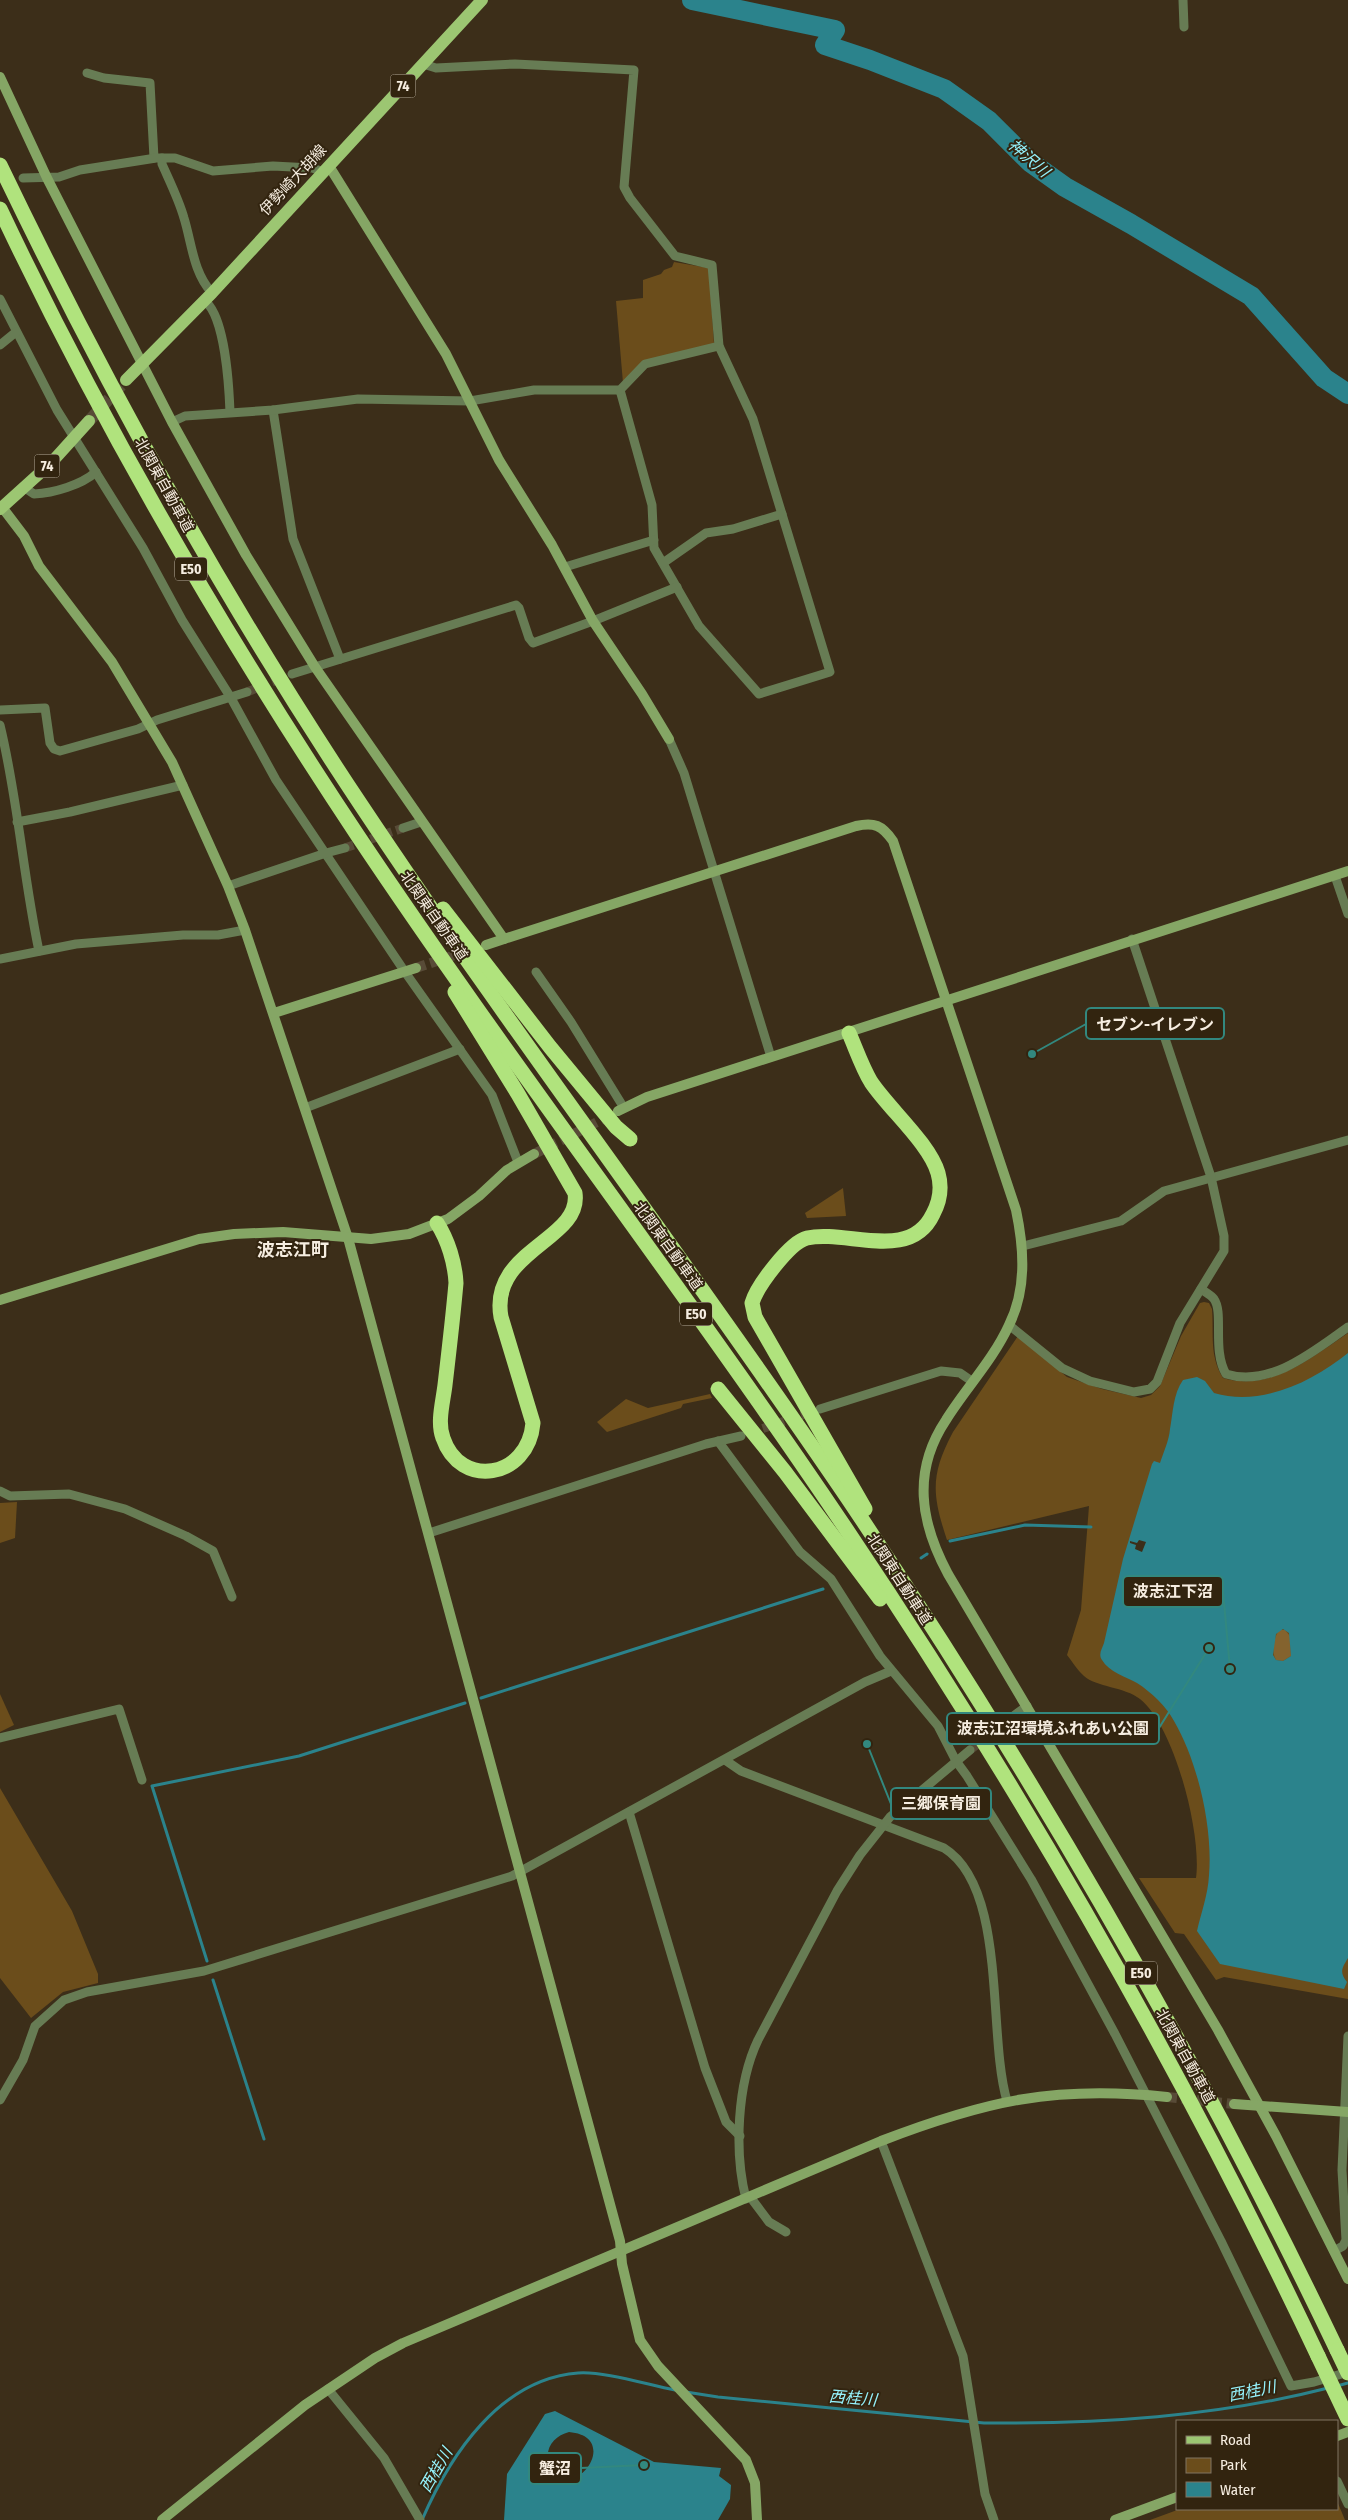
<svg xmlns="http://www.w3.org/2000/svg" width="1348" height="2520" font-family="'Fira Sans Condensed','Noto Sans JP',sans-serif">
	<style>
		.green { fill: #6b4d1b }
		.forest { fill: #84632e }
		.water { fill: #2b838c; fill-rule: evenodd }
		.pier { fill: #3c2e19 }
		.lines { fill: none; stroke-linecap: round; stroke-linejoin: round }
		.stream { stroke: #2b838c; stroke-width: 3 }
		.river { stroke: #2b838c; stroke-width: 20 }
		.street-tunnel { stroke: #584b37; stroke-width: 9; stroke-dasharray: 9 4.5; stroke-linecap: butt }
		.secondary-tunnel { stroke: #584b37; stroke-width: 10; stroke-dasharray: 10 5; stroke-linecap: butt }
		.primary-tunnel { stroke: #584b37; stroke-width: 12; stroke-dasharray: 12 6; stroke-linecap: butt }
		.street { stroke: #677c54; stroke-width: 9 }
		.secondary { stroke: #85a665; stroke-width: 10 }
		.primary { stroke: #9cc672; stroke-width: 12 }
		.highway { stroke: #b0e37d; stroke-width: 15 }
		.highway-bridge { stroke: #b0e37d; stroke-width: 15 }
		.labels { text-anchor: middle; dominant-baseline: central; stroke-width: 4; stroke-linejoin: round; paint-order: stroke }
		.shield { fill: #32240f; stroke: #bbb1a1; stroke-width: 1 }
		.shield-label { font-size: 14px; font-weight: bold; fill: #f6ede0 }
		.street-label { font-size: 15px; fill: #f6ede0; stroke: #32240f }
		.water-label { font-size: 16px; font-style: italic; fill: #95f2fc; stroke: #32240f }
		.quarter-label { font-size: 18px; font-weight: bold; fill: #f6ede0; stroke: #32240f }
		.leader { fill: none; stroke: #32887f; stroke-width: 2 }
		.callout-dot { fill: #32887f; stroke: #32240f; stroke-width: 2 }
		.callout { fill: #32240f; stroke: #32887f; stroke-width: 2 }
		.callout-label { font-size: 16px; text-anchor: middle; font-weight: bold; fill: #f6ede0 }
	</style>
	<rect width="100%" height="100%" fill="#3c2e19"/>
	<g class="green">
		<polygon points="674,262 709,268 714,344 641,363 623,383 616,301 643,298 643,280 661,274 664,270 672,267"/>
		<polygon points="843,1188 846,1216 807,1218 805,1213"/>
		<path d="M1204,1302L1209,1303L1212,1309C1214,1334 1209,1355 1223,1378C1270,1392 1311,1358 1348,1333V1999L1224,1977L1216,1980L1184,1934L1175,1933L1139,1878H1196C1202,1835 1175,1727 1140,1699C1125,1687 1096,1687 1084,1676C1077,1670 1072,1661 1067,1655L1081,1610L1089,1506L947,1540C932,1495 930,1475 953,1432L1018,1336L1067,1377L1102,1389L1141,1398L1151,1395L1160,1386L1181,1336L1200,1303Z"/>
		<polygon points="710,1394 712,1398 683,1404 681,1408 607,1432 597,1422 626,1399 648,1408"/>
		<polygon points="17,1502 15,1538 0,1543 0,1503"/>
		<polygon points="0,1694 14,1725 0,1732"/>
		<polygon points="0,1788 72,1911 98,1974 98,1983 63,1992 31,2018 0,1978"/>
		<polygon points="1337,2501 1345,2520 1150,2520 1180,2509 1337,2509"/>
	</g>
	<path class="forest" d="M1279,1630H1285L1290,1636L1291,1656L1283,1661L1276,1660C1271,1652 1274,1637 1279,1630Z"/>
	<g class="water">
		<path d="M1348,1353V1958C1342,1968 1339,1972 1347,1982L1344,1989L1220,1964L1197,1931C1201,1913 1208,1895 1209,1875C1213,1828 1198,1762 1174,1721C1166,1706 1151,1692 1137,1683C1126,1677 1109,1672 1102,1660C1098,1654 1102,1649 1104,1643L1123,1559L1152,1464L1154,1461L1160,1463C1163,1453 1169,1441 1170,1429C1173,1413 1173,1394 1183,1380L1197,1377L1205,1381L1214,1393C1261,1407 1312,1382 1348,1353ZM1283,1629L1289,1633L1291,1656L1283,1661L1276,1660L1273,1655L1276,1634Z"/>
		<path d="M555,2411L654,2462L721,2468L719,2476L731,2485L730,2499L718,2520H504L507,2474L545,2414ZM569,2432C625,2437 570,2509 550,2465C543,2449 554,2436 569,2432Z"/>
	</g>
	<polygon class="pier" points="1139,1540 1146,1542 1142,1552 1135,1549 1136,1545 1130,1543 1130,1541 1137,1543"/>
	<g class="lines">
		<g class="stream">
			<polyline points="950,1541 1025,1525 1091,1527"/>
			<polyline points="921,1558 927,1554"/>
			<polyline points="481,1698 823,1589"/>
			<polyline points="207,1961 152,1786 299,1756 465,1703"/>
			<polyline points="213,1980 264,2139"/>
			<polyline points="1337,2386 1348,2383"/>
			<path d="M686,2392L718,2397L984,2423C1100,2424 1215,2417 1328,2388"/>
			<path d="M422,2520C450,2455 500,2379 578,2373C604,2371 648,2385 675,2390"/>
		</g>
		<polyline class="river" points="692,0 835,30 825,45 870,60 944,89 989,121 1030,162 1065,187 1131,224 1251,296 1324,378 1348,394"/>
		<g class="street-tunnel">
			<polyline points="247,692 284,677"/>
			<polyline points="345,848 403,828"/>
			<polyline points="750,1433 814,1411"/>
			<polyline points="970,1750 1008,1720"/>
		</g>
		<g class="secondary-tunnel">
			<polyline points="416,968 467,951"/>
			<polyline points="534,1154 613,1114"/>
			<polyline points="1167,2097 1234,2104"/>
		</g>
		<polyline class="primary-tunnel" points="89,421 126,380"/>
		<g class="street">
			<polyline points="1183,0 1184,27"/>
			<polyline points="423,64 436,68 515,64 634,70 624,187 630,198 675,256 712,265 719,346 753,419 830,672 759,694 699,626 654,548 652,505 620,390"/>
			<polyline points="87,73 104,78 150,83 154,158"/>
			<path d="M162,158V164C170,182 179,200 184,218C192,244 193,272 212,293"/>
			<polyline points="23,178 59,177 80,170 156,158 175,158 213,171 273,166 312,168 324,172"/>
			<polyline points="0,299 57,410 143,548 182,620 231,698 276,780 405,972 492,1095 518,1162"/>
			<path d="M205,301C225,317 229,386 230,412"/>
			<polyline points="0,345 16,332"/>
			<polyline points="273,410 293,539 340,659"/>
			<polyline points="172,422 185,416 273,410 358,399 470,401 534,390 620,390 645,364 719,346"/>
			<path d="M25,488L34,494C54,493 81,485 96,472"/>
			<polyline points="663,563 706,533 733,529 782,514"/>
			<polyline points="565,567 654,540"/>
			<polyline points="292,674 516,605 519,608 529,638 533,643 593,621 677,587"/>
			<polyline points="0,710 45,708 50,743 54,749 60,751 138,729 157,720 247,692"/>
			<path d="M0,725C18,799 23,876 39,951"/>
			<polyline points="669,739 684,773 771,1057"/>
			<polyline points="17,822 70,812 183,785"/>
			<polyline points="403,828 421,822"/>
			<polyline points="1335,876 1348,914"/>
			<polyline points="228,886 326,853 345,848"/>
			<polyline points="0,959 76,944 183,935 218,935 245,930"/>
			<polyline points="536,972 571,1022 624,1108"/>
			<polyline points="305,1108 460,1049"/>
			<polyline points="1023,1246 1121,1221 1164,1191 1348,1140"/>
			<path d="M1201,1289C1205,1292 1211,1295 1214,1299C1224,1313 1212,1350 1226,1374C1270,1388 1314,1351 1348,1327"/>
			<polyline points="1009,1325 1062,1368 1090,1381 1134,1392 1150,1389 1157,1382 1180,1323 1224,1251 1224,1236 1211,1177 1132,939"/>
			<polyline points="820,1409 941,1371 960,1373 973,1382"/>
			<polyline points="718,1441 800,1552 831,1579 880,1656 938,1726 956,1761 967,1776 1031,1879 1115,2034 1221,2241 1291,2386 1314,2382 1348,2372"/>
			<polyline points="0,1491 10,1496 69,1494 125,1509 186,1536 213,1551 232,1597"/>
			<polyline points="429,1533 706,1444 741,1436"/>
			<polyline points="1008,1720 1027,1706"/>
			<polyline points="0,1738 119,1709 142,1780"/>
			<path d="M725,1760L741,1771L944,1848C1008,1888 987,2034 1007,2101"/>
			<polyline points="629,1812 705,2068 726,2122 740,2136"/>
			<polyline points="0,2100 23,2060 35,2026 64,2000 87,1992 204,1971 512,1876 865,1682 891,1671"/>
			<polyline points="881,2141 963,2356 985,2494 994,2520"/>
			<polyline points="751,2198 769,2222 786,2232"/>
			<path d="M746,2199C734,2152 737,2084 758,2040L837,1891L860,1855L890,1817L970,1750"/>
			<polyline points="1334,2251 1343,2246 1346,2240 1342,2170 1348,2036"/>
			<polyline points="328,2389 384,2458 420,2520"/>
			<polyline points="1337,2481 1348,2504"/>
		</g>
		<g class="secondary">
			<path d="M0,77L47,178L172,422L246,555L315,667L504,939L856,826C874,822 882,825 893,841L1016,1210C1024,1248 1027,1289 1009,1325C993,1360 966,1388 946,1420C912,1471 920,1522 948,1574L1218,2030L1276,2136L1348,2279"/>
			<polyline points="329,166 446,354 499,460 552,545 593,621 642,694 669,739"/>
			<polyline points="2,507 24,536 39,566 112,662 172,762 228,886 245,930 348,1238 620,2241 622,2264 640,2340 658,2366 746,2460 755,2483 757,2520"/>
			<polyline points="486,945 504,939"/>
			<polyline points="274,1013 416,968"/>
			<polyline points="618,1111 647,1097 1348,871"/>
			<polyline points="0,1300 199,1239 234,1234 283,1232 371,1239 409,1234 448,1219 479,1196 507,1170 534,1154"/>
			<polyline points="1234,2104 1348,2112"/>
			<polyline points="1337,2436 1348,2432"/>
			<path d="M162,2520L305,2405L375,2358L403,2343L881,2141C985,2101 1055,2085 1167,2097"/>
			<polyline points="1115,2520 1177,2497"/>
		</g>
		<g class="primary">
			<polyline points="126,380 212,293 482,0"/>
			<polyline points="0,509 51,463 89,421"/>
		</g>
		<g class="highway">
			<path d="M0,165C106,386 225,601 361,805C520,1044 696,1273 857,1512C1036,1780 1198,2059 1337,2350"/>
			<path d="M0,209C103,427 225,636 358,836C499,1047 653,1248 797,1457C994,1742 1170,2043 1318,2356"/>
			<polyline points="443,909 550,1047 616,1127 630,1139"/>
			<path d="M849,1033C856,1049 862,1067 871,1082C889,1109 929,1143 938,1173C942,1187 940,1201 933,1214C910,1263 846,1229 807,1238C790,1242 757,1286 752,1303L755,1317L865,1509"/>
			<path d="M437,1223C448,1240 455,1263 456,1283C453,1317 449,1351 445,1385C443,1402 437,1422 443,1438C460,1489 528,1479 533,1423L501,1317C489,1250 582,1240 575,1193L518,1094L455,992"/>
			<polyline points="718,1389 785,1472 880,1599"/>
		</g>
		<g class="highway-bridge">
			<polyline points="1337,2350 1348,2373"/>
			<polyline points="1318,2356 1348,2419"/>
		</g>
	</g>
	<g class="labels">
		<g class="shield">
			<rect x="390.5" y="74.5" width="25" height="23" rx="4"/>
			<rect x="34.5" y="454.5" width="25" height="23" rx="4"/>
			<rect x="175" y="557.5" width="32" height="23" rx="4"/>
			<rect x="680" y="1302.5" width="32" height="23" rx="4"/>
			<rect x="1125" y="1961.5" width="32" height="23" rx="4"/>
		</g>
		<g class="shield-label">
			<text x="403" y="86">74</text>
			<text x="47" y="466">74</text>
			<text x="191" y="569">E50</text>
			<text x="696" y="1314">E50</text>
			<text x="1141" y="1973">E50</text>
		</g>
		<g class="street-label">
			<text transform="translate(293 180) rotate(-47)">伊勢崎大胡線</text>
			<text transform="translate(164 485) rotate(61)">北関東自動車道</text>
			<text transform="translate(434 916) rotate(55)">北関東自動車道</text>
			<text transform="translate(668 1246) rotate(54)">北関東自動車道</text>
			<text transform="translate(899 1579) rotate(57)">北関東自動車道</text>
			<text transform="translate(1185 2056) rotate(61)">北関東自動車道</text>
		</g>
		<g class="water-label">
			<text transform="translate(1029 158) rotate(41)">神沢川</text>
			<text transform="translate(1252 2391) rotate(-11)">西桂川</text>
			<text transform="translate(853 2398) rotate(5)">西桂川</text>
			<text transform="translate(436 2470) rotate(-60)">西桂川</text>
		</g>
		<g class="quarter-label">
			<text x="293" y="1250">波志江町</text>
		</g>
	</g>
	<path class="leader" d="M1032 1054L1086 1024M1230 1669L1223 1591M1209 1648L1159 1728M867 1744L891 1804M644 2465L581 2468"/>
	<g class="callout-dot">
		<circle cx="1032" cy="1054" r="5"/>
		<circle cx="1230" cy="1669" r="5"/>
		<circle cx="1209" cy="1648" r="5"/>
		<circle cx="867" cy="1744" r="5"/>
		<circle cx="644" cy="2465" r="5"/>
	</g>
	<g class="callout">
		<rect x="1086" y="1008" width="138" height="31" rx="5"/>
		<rect x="1123" y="1576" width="100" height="31" rx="5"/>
		<rect x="947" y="1713" width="212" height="31" rx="5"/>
		<rect x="891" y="1788" width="100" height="31" rx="5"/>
		<rect x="529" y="2453" width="52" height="31" rx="5"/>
	</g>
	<g class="callout-label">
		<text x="1155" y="1030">セブン-イレブン</text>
		<text x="1173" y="1597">波志江下沼</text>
		<text x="1053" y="1734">波志江沼環境ふれあい公園</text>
		<text x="941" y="1809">三郷保育園</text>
		<text x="555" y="2474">蟹沼</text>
	</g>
	<rect x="1176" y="2420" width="162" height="90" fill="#32240f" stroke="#807463"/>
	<rect x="1186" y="2436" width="25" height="8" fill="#9cc672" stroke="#807463"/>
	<text x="1220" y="2445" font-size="15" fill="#f6ede0">Road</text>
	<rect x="1186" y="2458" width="25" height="15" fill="#6b4d1b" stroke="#807463"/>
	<text x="1220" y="2470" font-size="15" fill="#f6ede0">Park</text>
	<rect x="1186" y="2482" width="25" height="15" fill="#2b838c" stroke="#807463"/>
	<text x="1220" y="2495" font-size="15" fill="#f6ede0">Water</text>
</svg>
